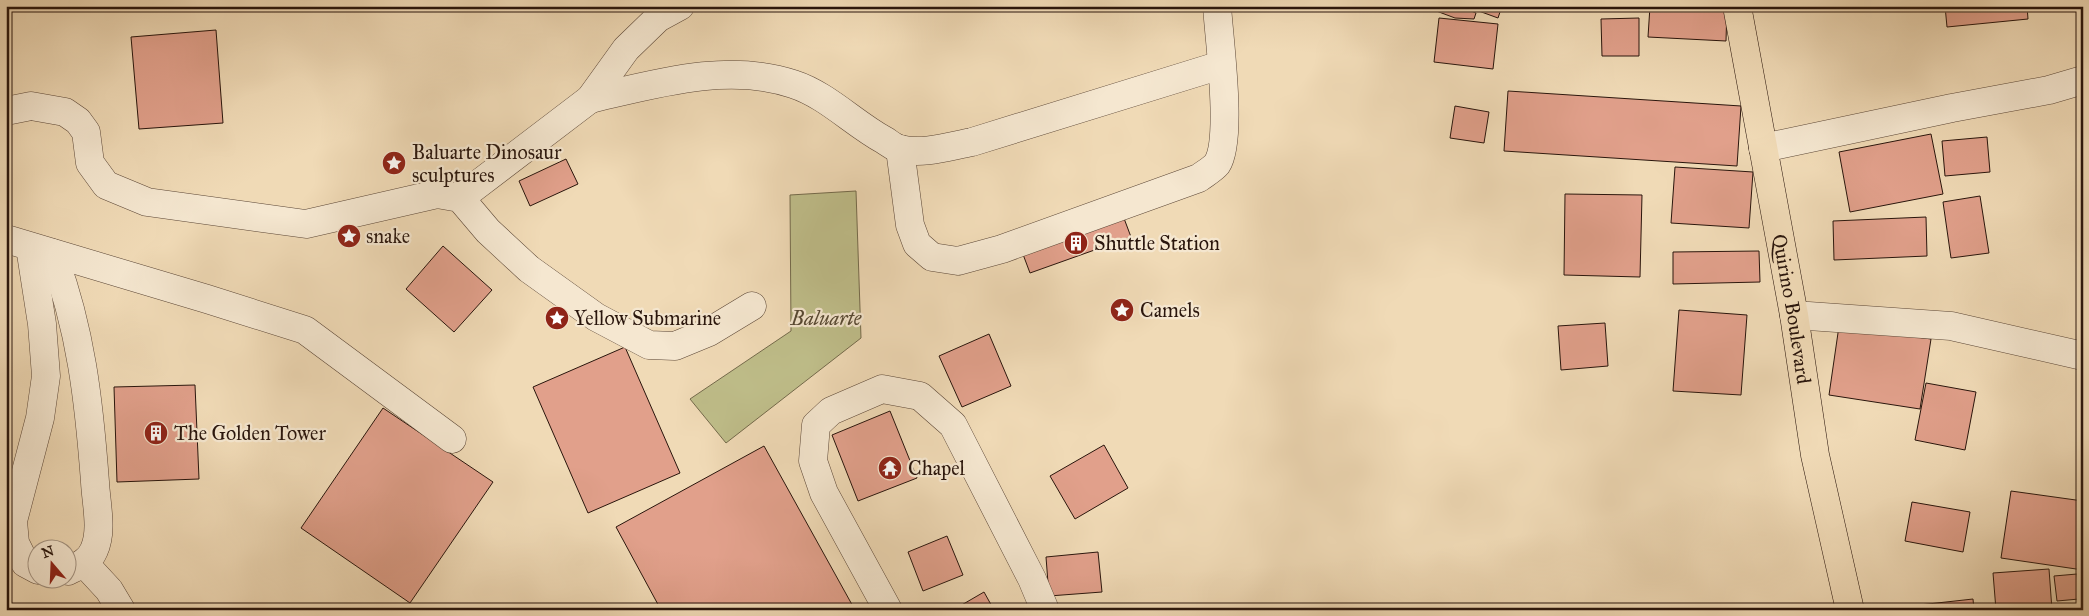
<svg xmlns="http://www.w3.org/2000/svg" width="2089" height="616" font-family="'IM FELL Great Primer',serif">
	<style>
		.green { fill: #bfbe8a; stroke: #746a4b }
		.building { fill: #e1a08b; stroke: #29150c }
		.lines { fill: none; stroke-linecap: round; stroke-linejoin: round }
		.minor-casing { stroke: #5b4636; stroke-width: 29 }
		.major-casing { stroke: #29150c; stroke-width: 29 }
		.minor { stroke: #f5e7d0; stroke-width: 28 }
		.major { stroke: #f0dab6; stroke-width: 28 }
		.labels { text-anchor: middle; dominant-baseline: central; stroke-width: 4.5; stroke-linejoin: round; paint-order: stroke }
		.poi-label { font-size: 20px; fill: #29150c; stroke: #f5e7d0; text-anchor: start }
		.street-label { font-size: 20px; fill: #29150c; stroke: #f5e7d0 }
		.park-label { font-size: 20px; font-style: italic; fill: #564832; stroke: #f5e7d0 }
	</style>
	<rect width="100%" height="100%" fill="#f0dab6"/>
	<filter id="stains"><feTurbulence type="fractalNoise" baseFrequency=".004" numOctaves="4"/><feColorMatrix values="0 0 0 0 .2 0 0 0 0 .09 0 0 0 0 .02 0 0 0 .5 -.17"/></filter>
	<radialGradient id="worn" r=".72"><stop offset=".6" stop-color="#630" stop-opacity="0"/><stop offset="1" stop-color="#630" stop-opacity=".3"/></radialGradient>
	<polygon class="green" points="856,191 861,338 726,443 690,399 791,331 790,195"/>
	<g class="building">
		<polygon points="1423,6 1459,6 1476,13 1474,19 1455,18"/>
		<polygon points="1465,6 1502,6 1498,18"/>
		<polygon points="1650,6 1727,6 1726,41 1648,37"/>
		<polygon points="1945,6 2027,6 2028,19 1947,27"/>
		<polygon points="1439,18 1498,24 1493,69 1434,62"/>
		<polygon points="1639,18 1639,56 1602,56 1601,19"/>
		<polygon points="216,30 223,123 139,129 131,37"/>
		<polygon points="1508,91 1741,106 1737,166 1504,151"/>
		<polygon points="1455,106 1489,112 1484,143 1450,138"/>
		<polygon points="1931,134 1943,194 1850,212 1839,152"/>
		<polygon points="1987,137 1990,172 1945,176 1942,141"/>
		<polygon points="566,159 578,184 530,206 519,181"/>
		<polygon points="1675,167 1753,172 1749,228 1671,223"/>
		<polygon points="1565,194 1642,195 1640,277 1564,275"/>
		<polygon points="1980,196 1989,253 1951,258 1943,202"/>
		<polygon points="1122,213 1131,237 1030,273 1021,249"/>
		<polygon points="1926,217 1927,256 1834,260 1833,221"/>
		<polygon points="443,246 492,290 454,332 406,289"/>
		<polygon points="1759,251 1760,282 1673,284 1673,252"/>
		<polygon points="1679,310 1747,315 1741,395 1673,391"/>
		<polygon points="1605,323 1608,366 1561,370 1558,326"/>
		<polygon points="1839,326 1931,339 1920,409 1829,395"/>
		<polygon points="989,334 1011,386 962,407 939,356"/>
		<polygon points="625,347 680,473 588,513 533,387"/>
		<polygon points="1926,383 1976,392 1965,450 1915,440"/>
		<polygon points="195,385 199,479 117,482 114,387"/>
		<polygon points="383,408 493,482 410,603 301,528"/>
		<polygon points="890,411 917,478 858,501 832,435"/>
		<polygon points="1104,445 1128,488 1075,519 1050,476"/>
		<polygon points="764,446 855,610 661,610 616,527"/>
		<polygon points="2011,491 2083,501 2083,570 2001,558"/>
		<polygon points="1912,502 1970,512 1963,552 1905,541"/>
		<polygon points="947,536 963,575 923,591 908,552"/>
		<polygon points="1098,552 1102,592 1049,596 1046,557"/>
		<polygon points="2049,569 2052,610 1996,610 1993,573"/>
		<polygon points="2077,574 2079,599 2057,601 2054,576"/>
		<polygon points="984,592 994,610 953,610"/>
		<polygon points="1973,599 1974,610 1920,610 1919,605"/>
	</g>
	<g class="lines">
		<g class="minor-casing">
			<g id="minor">
				<path d="M590,99C655,84 728,62 793,84C827,95 853,123 884,140C889,143 895,148 900,149C923,155 950,146 972,142L1221,65"/>
				<polyline points="6,111 31,106 65,112 78,121 86,132 90,163 106,185 147,202 306,224 437,194 460,198 488,231 529,269 596,317 649,345 675,346 709,332 752,306"/>
				<polyline points="1763,148 1952,108 2049,90 2083,80"/>
				<path d="M900,149L910,225L917,244L932,257L958,261L1002,249L1199,178C1204,174 1213,169 1217,164C1233,139 1219,39 1217,6"/>
				<polyline points="460,198 590,99 626,49 658,18 680,6"/>
				<polyline points="6,239 207,299 305,330 452,439"/>
				<polyline points="30,247 42,324 46,376 40,418 13,521 15,543 25,563 38,570"/>
				<path d="M52,253C81,328 89,402 95,482C96,503 103,531 94,550C89,562 78,566 68,571"/>
				<polyline points="1794,315 1951,326 2083,356"/>
				<polyline points="84,563 109,590 121,610"/>
				<polyline points="888,610 824,493 813,461 816,425 831,411 882,389 920,396 953,425 1032,579 1045,610"/>
			</g>
		</g>
		<g class="major-casing">
			<g id="major">
				<path id="s1" d="M1737,6L1794,315L1815,455L1850,610"/>
			</g>
		</g>
		<use href="#minor" class="minor"/>
		<use href="#major" class="major"/>
	</g>
	<defs>
		<g id="sight-disc" transform="scale(1.25)"><circle r="9.5" fill="#8f2418" stroke="#f5e7d0"/><path d="M0-6L1.8-2.2L6-1.7L2.9 1.2L3.7 5.4L0 3.3L-3.7 5.4L-2.9 1.2L-6-1.7L-1.8-2.2Z" fill="#fff"/></g>
		<g id="building-disc" transform="scale(1.25)"><circle r="9.5" fill="#8f2418" stroke="#f5e7d0"/><path d="M-4-6H4V6H1V3H-1V6H-4ZM-2.5-4.3h1.7v1.8h-1.7ZM.8-4.3h1.7v1.8H.8ZM-2.5-1h1.7V.8h-1.7ZM.8-1h1.7V.8H.8Z" fill="#fff"/></g>
		<g id="temple-disc" transform="scale(1.25)"><circle r="9.5" fill="#8f2418" stroke="#f5e7d0"/><path d="M0-6L5-2H3V0L6.5 2.5H4V6H1.5V3h-3V6H-4V2.5H-6.5L-3 0V-2H-5Z" fill="#fff"/></g>
	</defs>
	<g fill-rule="evenodd">
		<use href="#sight-disc" x="394" y="163"/>
		<use href="#sight-disc" x="349" y="236"/>
		<use href="#building-disc" x="1076" y="243"/>
		<use href="#sight-disc" x="1122" y="310"/>
		<use href="#sight-disc" x="557" y="318"/>
		<use href="#building-disc" x="156" y="433"/>
		<use href="#temple-disc" x="890" y="468"/>
	</g>
	<g class="labels">
		<g class="poi-label">
			<text x="412" y="152">Baluarte Dinosaur<tspan x="412" dy="23">sculptures</tspan></text>
			<text x="366" y="236">snake</text>
			<text x="1094" y="243">Shuttle Station</text>
			<text x="1140" y="310">Camels</text>
			<text x="574" y="318">Yellow Submarine</text>
			<text x="174" y="433">The Golden Tower</text>
			<text x="908" y="468">Chapel</text>
		</g>
		<g class="street-label">
			<text stroke="none"><textPath href="#s1" startOffset="308">Quirino Boulevard</textPath></text>
		</g>
		<g class="park-label">
			<text x="826" y="318">Baluarte</text>
		</g>
	</g>
	<rect width="2089" height="616" fill="none" stroke="#f0dab6" stroke-width="25"/>
	<rect x="8" y="8" width="2074" height="601" fill="none" stroke="#29150c" stroke-width="2.5"/>
	<rect x="12" y="12" width="2064" height="591" fill="none" stroke="#29150c"/>
	<g transform="translate(52 564) rotate(341)"><circle r="24" fill="#f5e7d0" stroke="#a39382"/>
	<path d="M0-4L9 19L0 12L-9 19Z" fill="#8f2418"/>
	<text y="-8" font-size="14" font-weight="bold" text-anchor="middle" fill="#29150c">N</text>
	</g>
	<rect width="100%" height="100%" filter="url(#stains)"/>
	<rect width="100%" height="100%" fill="url(#worn)"/>
</svg>
